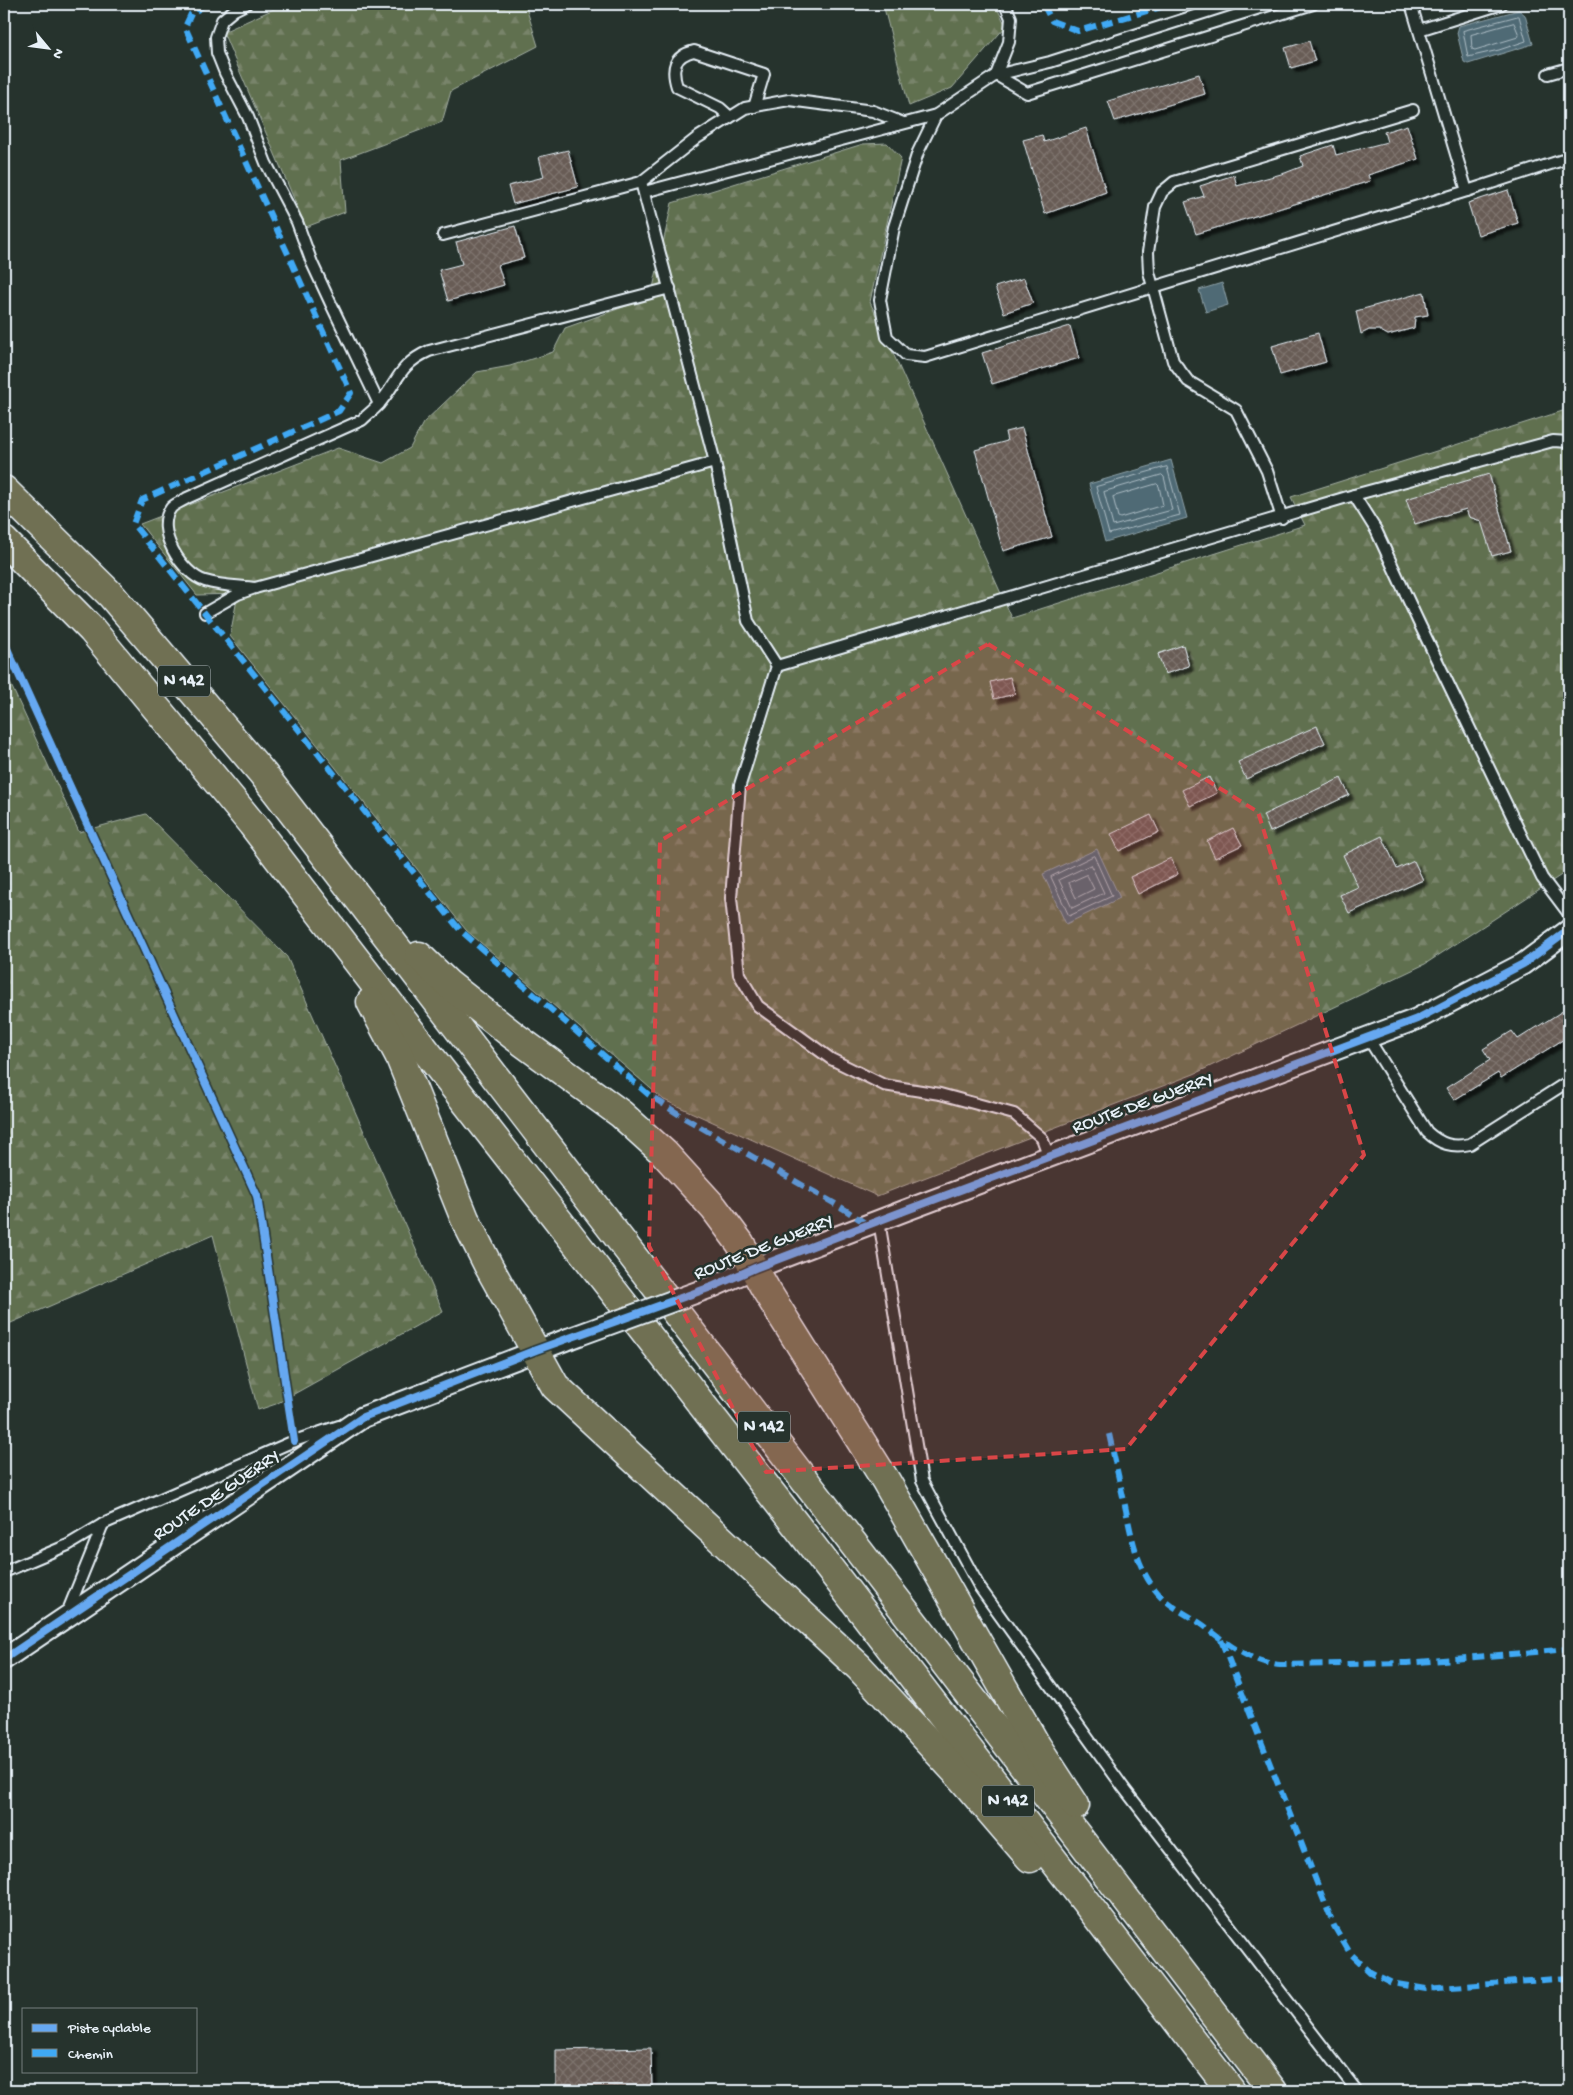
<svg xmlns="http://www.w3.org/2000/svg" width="1573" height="2095" font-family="'Gochi Hand',sans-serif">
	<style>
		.forest { fill: url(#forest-firs); stroke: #a4b0a4 }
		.water { fill: #506b75; stroke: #8da1a9 }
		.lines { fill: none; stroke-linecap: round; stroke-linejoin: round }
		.shore { stroke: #abbbc4; stroke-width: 1 }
		.building { fill: url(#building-cross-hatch); stroke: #e8f1f8; filter: url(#shadow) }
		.lane-casing { stroke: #e8f1f8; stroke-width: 14 }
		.street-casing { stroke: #e8f1f8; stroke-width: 24 }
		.highway-casing { stroke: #e8f1f8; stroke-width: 31 }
		.lane { stroke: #26332d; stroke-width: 10 }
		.street { stroke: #26332d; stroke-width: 20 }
		.highway { stroke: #706f52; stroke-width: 28 }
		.street-bridge-casing { stroke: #e8f1f8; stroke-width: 24; stroke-linecap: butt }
		.street-bridge { stroke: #26332d; stroke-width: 20 }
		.quiet { stroke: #3fa9f5; stroke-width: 6; stroke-dasharray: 12 6; stroke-linecap: butt }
		.cycleway-casing { stroke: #26332d; stroke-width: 11 }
		.cycleway { stroke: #66a8f1; stroke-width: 8 }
		.marked { fill: #d94647; fill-opacity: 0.2; stroke: #d94647; stroke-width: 4; stroke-dasharray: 10 6; stroke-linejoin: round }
		.labels { text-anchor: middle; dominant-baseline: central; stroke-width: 5; stroke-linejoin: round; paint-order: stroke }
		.shield { fill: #26332d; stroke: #aeb8bb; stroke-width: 1 }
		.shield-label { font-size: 18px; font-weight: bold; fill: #e8f1f8 }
		.street-label { font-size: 19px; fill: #e8f1f8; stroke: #26332d }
	</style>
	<defs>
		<pattern id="forest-firs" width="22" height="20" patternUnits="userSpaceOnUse" patternTransform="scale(1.25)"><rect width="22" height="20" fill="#616f50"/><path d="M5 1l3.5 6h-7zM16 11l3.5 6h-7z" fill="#78846a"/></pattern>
		<pattern id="building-cross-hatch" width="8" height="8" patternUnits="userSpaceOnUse" patternTransform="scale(1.25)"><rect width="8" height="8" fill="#675b54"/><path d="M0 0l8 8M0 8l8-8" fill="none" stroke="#7d736d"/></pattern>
		<filter id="shadow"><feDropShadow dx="4.5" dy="4.5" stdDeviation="1" flood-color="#0009"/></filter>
	</defs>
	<rect width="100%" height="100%" fill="#26332d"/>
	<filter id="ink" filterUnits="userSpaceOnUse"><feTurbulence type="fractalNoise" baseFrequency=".02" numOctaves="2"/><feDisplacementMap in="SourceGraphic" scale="10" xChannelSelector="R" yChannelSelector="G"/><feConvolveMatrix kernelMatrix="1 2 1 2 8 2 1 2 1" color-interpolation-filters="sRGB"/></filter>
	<g filter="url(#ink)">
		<g class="forest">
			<polygon points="285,4 525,4 538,46 451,91 442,122 341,160 345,212 306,227 223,32"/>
			<polygon points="883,4 995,4 1006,26 952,88 909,106"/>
			<polygon points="887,143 901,158 870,302 1012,618 1305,525 1291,497 1569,409 1569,870 1425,964 1194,1074 877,1196 664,1100 466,930 230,636 238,594 197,595 140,524 338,448 383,463 410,448 423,423 477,372 510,366 553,352 565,328 651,297 672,203 863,144"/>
			<polygon points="4,670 79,832 146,814 287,957 443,1311 276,1404 258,1410 213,1235 4,1326"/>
		</g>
		<g class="water">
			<polygon points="1519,10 1525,15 1533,44 1468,64 1464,62 1457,33 1459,26"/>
			<polygon points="1222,283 1228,305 1206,312 1199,290"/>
			<polygon points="1171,460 1187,518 1105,542 1089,484"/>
			<polygon points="1097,849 1120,898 1066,924 1043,874"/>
		</g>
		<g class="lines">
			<g class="shore">
				<polygon points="1519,16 1526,41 1499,50 1468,57 1463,31"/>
				<polygon points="1514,23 1519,35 1518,37 1475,50 1472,49 1471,35"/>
				<polygon points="1167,467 1180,515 1109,534 1096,487"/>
				<polygon points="1162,475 1164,477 1172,510 1113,526 1104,492"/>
				<polygon points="1157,484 1159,486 1163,505 1120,518 1118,517 1113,497"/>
				<polygon points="1094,856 1112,896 1069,916 1051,877"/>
				<polygon points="1091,865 1104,893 1072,908 1059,880"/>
				<polygon points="1087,875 1094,889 1076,898 1069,883"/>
			</g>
		</g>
		<g class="building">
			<polygon points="1309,41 1315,61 1291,68 1285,48"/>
			<polygon points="1199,74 1205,94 1115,121 1108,101"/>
			<polygon points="1407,125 1418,159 1368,175 1370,181 1196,234 1185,202 1204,196 1200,186 1234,175 1237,186 1285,173 1303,166 1300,156 1333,145 1336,155 1387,142 1384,132"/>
			<polygon points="1086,128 1106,192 1045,214 1023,140 1042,135 1044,142"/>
			<polygon points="568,150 578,187 513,204 508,186 544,177 539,157"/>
			<polygon points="1508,190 1518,223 1478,235 1468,203"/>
			<polygon points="515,226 524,258 498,265 504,285 448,301 439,270 462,264 456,242"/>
			<polygon points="1024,278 1033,303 1004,313 995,287"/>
			<polygon points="1424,292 1428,315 1415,317 1414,328 1388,335 1379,330 1369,330 1361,334 1356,311"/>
			<polygon points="1070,326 1079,358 992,384 982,353"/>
			<polygon points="1318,333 1326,362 1280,375 1272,346"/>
			<polygon points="1022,428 1052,537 1003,551 975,450 1007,441 1005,432"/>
			<polygon points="1489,474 1511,551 1492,556 1481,521 1469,517 1466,509 1415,524 1406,499"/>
			<polygon points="1183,645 1189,666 1165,674 1158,654"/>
			<polygon points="1010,677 1015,694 994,699 990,682"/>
			<polygon points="1317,726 1325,743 1246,779 1238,762"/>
			<polygon points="1209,777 1217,793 1190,806 1182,790"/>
			<polygon points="1341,778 1349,795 1270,832 1263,815"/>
			<polygon points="1151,815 1159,832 1119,851 1111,834"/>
			<polygon points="1233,828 1242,845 1215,858 1207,841"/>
			<polygon points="1382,836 1397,869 1414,861 1423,880 1349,913 1340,895 1358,887 1343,855"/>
			<polygon points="1171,858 1178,874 1138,894 1130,877"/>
			<polygon points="1569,1007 1569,1036 1501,1078 1498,1073 1454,1100 1446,1088 1490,1060 1483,1049 1512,1031 1518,1039"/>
			<polygon points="651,2048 652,2091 556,2091 556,2050"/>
		</g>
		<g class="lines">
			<g class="lane-casing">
				<g id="lane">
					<polyline points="246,4 234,10 222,20 216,37 217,53 225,73 248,117 266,163 297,222 312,263 331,304 379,404"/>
					<polyline points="1005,4 1011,18 1009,42 996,75 1027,93 1313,4"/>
					<polyline points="1411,4 1467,191"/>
					<polyline points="1419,30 1502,4"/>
					<polyline points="1548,74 1569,68"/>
					<polyline points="936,115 918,152 894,227 880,300 887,337 906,355 925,357 1467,191 1569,158"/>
					<path d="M730,117L720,108L677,87C671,68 674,56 694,51L764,74L754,107"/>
					<polyline points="641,182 715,462 748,621 777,666 740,785 731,898 739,974 758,1006 831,1059 884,1085 940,1094 1014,1114 1042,1138 1049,1157"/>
					<polyline points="644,192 936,115 996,75 1050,62 1232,4"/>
					<polyline points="443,235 641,182 697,138 745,108 789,100 873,111 903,123"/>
					<polyline points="1354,495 1553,441 1569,442"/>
					<polyline points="1282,518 1267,471 1236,410 1188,381 1173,361 1149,272 1148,252 1155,207 1162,192 1174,182 1413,110"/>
					<path d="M255,588C239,586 220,586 205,581C182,574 154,530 171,508C174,504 183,501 187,498L362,420C368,414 374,410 379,404C399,381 398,365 429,351L670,288"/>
					<polyline points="205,613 238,594 255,588 715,462"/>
					<polyline points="777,666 1354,495 1376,530 1418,621 1542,878 1569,914"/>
					<path d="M1368,1038L1427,1132C1440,1144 1452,1148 1470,1144L1569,1081"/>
					<polyline points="879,1221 922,1481 980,1588 1123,1787 1357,2091"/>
					<polyline points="4,1572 68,1545 103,1524 294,1441 339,1426"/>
					<polyline points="67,1613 103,1524"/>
				</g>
			</g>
			<g class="street-casing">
				<g id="street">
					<polyline points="714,1286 755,1268 904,1211 1417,1019 1523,964 1569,930"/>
					<polyline points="4,1659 363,1417 568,1339"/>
				</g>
			</g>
			<g class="highway-casing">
				<g id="highway">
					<polyline points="4,490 111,595 263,774 1273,2091"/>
					<polyline points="4,541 92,630 252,824 426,1051 796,1525 1231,2091"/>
					<polyline points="419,956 448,984 514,1036 621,1114 664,1153 714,1208 740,1243 766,1290 886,1481 1036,1745 1075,1805"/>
					<polyline points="371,1002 399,1055 465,1219 488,1265 555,1386 859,1667 958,1774 1030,1858"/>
				</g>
			</g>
			<use href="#lane" class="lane"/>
			<use href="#street" class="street"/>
			<use href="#highway" class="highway"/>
			<g class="street-bridge-casing">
				<polyline id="street-bridge" points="568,1339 714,1286"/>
			</g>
			<use href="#street-bridge" class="street-bridge"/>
			<g class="quiet">
				<polyline points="206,4 191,14 185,27 351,393 339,411 142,500 133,524 460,930 649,1095 683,1117 844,1209 868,1225"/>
				<polyline points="1043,4 1052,21 1078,31 1171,4"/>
				<path d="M1109,1434C1114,1457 1119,1479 1124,1501C1132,1537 1137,1576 1166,1601C1178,1611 1194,1618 1207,1628C1230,1646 1250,1662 1280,1665L1407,1663L1569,1649"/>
				<polyline points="1221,1640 1334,1926 1350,1953 1370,1972 1392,1983 1426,1989 1569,1978"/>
			</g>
			<g class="cycleway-casing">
				<g id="cycleway">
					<polyline points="4,642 257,1196 294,1441"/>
					<polyline points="4,1659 363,1417 536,1350 714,1286 755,1268 904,1211 1417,1019 1523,964 1569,930"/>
				</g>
			</g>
			<use href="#cycleway" class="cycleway"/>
		</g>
	</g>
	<path class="marked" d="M988,644L1258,812L1364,1155L1126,1449L766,1472L649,1246L660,841Z"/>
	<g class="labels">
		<g class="shield">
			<rect x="158" y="665.5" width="52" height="31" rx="4"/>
			<rect x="738" y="1411.5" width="52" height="31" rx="4"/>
			<rect x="982" y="1785.5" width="52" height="31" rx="4"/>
		</g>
		<g class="shield-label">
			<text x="184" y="681">N 142</text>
			<text x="764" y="1427">N 142</text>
			<text x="1008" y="1801">N 142</text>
		</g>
		<g class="street-label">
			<text transform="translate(1143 1104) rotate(-20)">ROUTE DE GUERRY</text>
			<text transform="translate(764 1248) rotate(-22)">ROUTE DE GUERRY</text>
			<text transform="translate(217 1496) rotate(-34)">ROUTE DE GUERRY</text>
		</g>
	</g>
	<rect width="1573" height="2095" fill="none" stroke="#26332d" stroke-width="20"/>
	<rect x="10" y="10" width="1553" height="2075" fill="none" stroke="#e8f1f8" stroke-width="2" filter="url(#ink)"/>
	<rect x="22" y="2008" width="175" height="65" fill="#26332d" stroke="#747f7e"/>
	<rect x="32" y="2024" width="25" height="8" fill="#66a8f1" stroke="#747f7e"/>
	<text x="68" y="2032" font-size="15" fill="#e8f1f8">Piste cyclable</text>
	<rect x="32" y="2049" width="25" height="8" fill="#3fa9f5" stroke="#747f7e"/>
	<text x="68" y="2058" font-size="15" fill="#e8f1f8">Chemin</text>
	<g transform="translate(48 48) rotate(119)" stroke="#26332d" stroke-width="4" paint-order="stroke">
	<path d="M0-4L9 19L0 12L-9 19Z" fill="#e8f1f8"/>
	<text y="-8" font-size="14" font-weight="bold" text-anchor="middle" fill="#e8f1f8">N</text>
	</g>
</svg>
